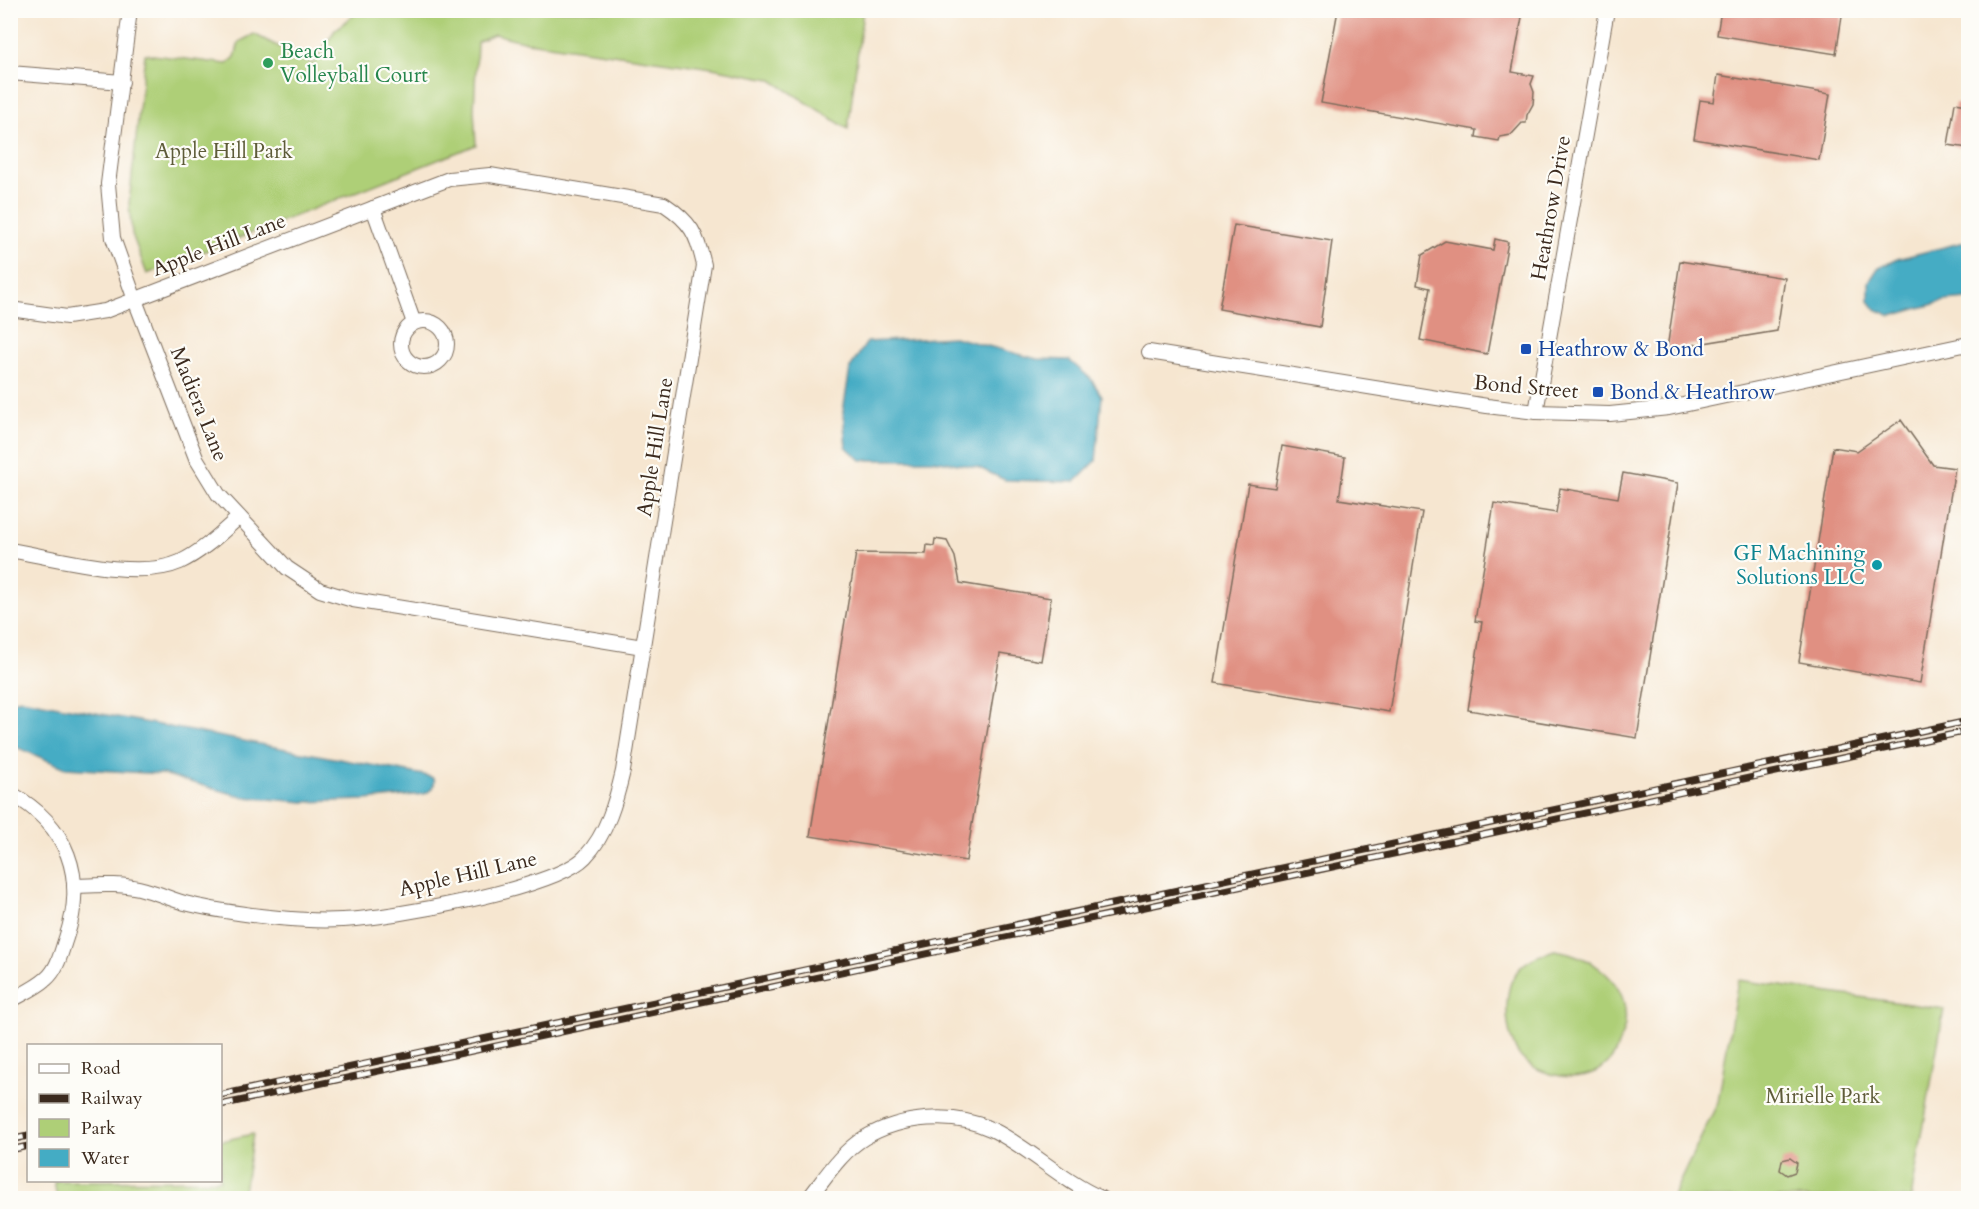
<svg xmlns="http://www.w3.org/2000/svg" width="1979" height="1209" font-family="Cardo,serif">
	<style>
		.green { fill: #aecf77; stroke: #747c4a; stroke-width: 1.5 }
		.water { fill: #44acc4; stroke: #406b71; stroke-width: 1.5 }
		.building { fill: #e09082 }
		.lines { fill: none; stroke-linecap: round; stroke-linejoin: round }
		.street-casing { stroke: #7c6c5c; stroke-width: 16 }
		.street { stroke: #fff; stroke-width: 14 }
		.rail-casing { stroke: #3b2a1e; stroke-width: 7 }
		.rail { stroke: #fdfcf7; stroke-width: 4.5; stroke-dasharray: 14; stroke-linecap: butt }
		.leisure-dot { fill: #2e9e5b; stroke: #fdfcf7; stroke-width: 2 }
		.transit-dot { fill: #1a4fb4; stroke: #fdfcf7; stroke-width: 2 }
		.culture-dot { fill: #0f9aa8; stroke: #fdfcf7; stroke-width: 2 }
		.labels { text-anchor: middle; dominant-baseline: central; stroke-width: 4.5; stroke-linejoin: round; paint-order: stroke }
		.leisure-label { font-size: 21px; fill: #27864d; stroke: #fdfcf7; text-anchor: start }
		.park-label { font-size: 21px; fill: #5e5c39; stroke: #fdfcf7 }
		.street-label { font-size: 21px; fill: #3b2a1e; stroke: #fdfcf7 }
		.transit-label { font-size: 21px; fill: #164399; stroke: #fdfcf7; text-anchor: start }
		.culture-label { font-size: 21px; fill: #0d838f; stroke: #fdfcf7; text-anchor: end }
	</style>
	<rect width="100%" height="100%" fill="#fdfcf7"/>
	<filter id="ink" filterUnits="userSpaceOnUse"><feTurbulence type="fractalNoise" baseFrequency=".0167" numOctaves="2"/><feDisplacementMap in="SourceGraphic" scale="12" xChannelSelector="R" yChannelSelector="G"/><feConvolveMatrix kernelMatrix="1 2 1 2 8 2 1 2 1" color-interpolation-filters="sRGB"/></filter>
	<filter id="wash" filterUnits="userSpaceOnUse"><feTurbulence type="fractalNoise" baseFrequency=".008" numOctaves="4" result="noise"/><feDisplacementMap in="SourceGraphic" scale="24" xChannelSelector="R" yChannelSelector="G"/><feGaussianBlur stdDeviation="1.35" result="paint"/><feColorMatrix in="noise" values="0 0 0 0 0 0 0 0 0 0 0 0 0 0 0 0 0 1.4 0 .05"/><feComposite in="paint" operator="in"/></filter>
	<g filter="url(#wash)">
		<rect width="100%" height="100%" fill="#f6e6d0"/>
		<g class="green">
			<polygon points="359,11 359,10 863,11 848,129 770,79 712,68 527,42 494,34 477,42 474,110 476,145 147,274 132,234 129,204 145,54 227,64 235,57 239,42 254,34 313,64 335,30"/>
			<path d="M1555,950C1592,956 1630,982 1625,1024C1624,1031 1620,1039 1618,1046C1605,1085 1554,1083 1526,1062C1505,1047 1501,992 1516,973C1526,959 1540,955 1555,950Z"/>
			<polygon points="1738,980 1944,1009 1911,1198 1672,1198 1718,1102"/>
			<polygon points="253,1134 243,1198 57,1198 54,1181 220,1180 221,1141"/>
		</g>
		<g class="water">
			<polygon points="1968,241 1968,299 1945,301 1891,316 1875,309 1869,301 1869,282 1878,268 1897,259"/>
			<polygon points="954,337 1037,359 1069,360 1091,379 1102,396 1096,461 1075,482 1005,480 977,467 933,460 861,460 846,447 843,412 850,368 867,342"/>
			<path d="M22,699L424,775L434,778C436,786 431,791 424,794L366,800L304,802L244,797L162,774L66,768L11,745V701Z"/>
		</g>
		<g id="blocks">
			<g class="building">
				<polygon points="1338,10 1485,10 1522,17 1512,72 1534,76 1531,84 1534,92 1533,104 1527,115 1526,123 1522,123 1511,135 1500,137 1499,141 1476,137 1477,130 1321,103"/>
				<polygon points="1721,10 1843,10 1836,54 1717,35"/>
				<polygon points="1718,75 1830,94 1819,160 1694,139 1700,100 1714,102"/>
				<polygon points="1955,103 1968,105 1968,148 1948,145"/>
				<polygon points="1234,225 1332,241 1320,327 1219,309"/>
				<polygon points="1495,239 1508,242 1487,354 1420,340 1430,288 1417,285 1422,255 1445,241 1493,250"/>
				<polygon points="1680,261 1785,278 1777,331 1667,349"/>
				<polygon points="1901,420 1933,465 1955,468 1920,683 1799,662 1833,447 1857,451"/>
				<polygon points="1282,446 1345,457 1339,499 1422,512 1389,712 1215,683 1248,484 1275,488"/>
				<polygon points="1623,473 1678,483 1637,738 1468,710 1482,622 1475,621 1494,503 1556,513 1560,488 1618,498"/>
				<polygon points="935,539 947,541 955,557 960,583 1051,598 1041,661 1000,654 966,861 810,836 856,553 926,554 927,545 934,546"/>
				<polygon points="1790,1158 1797,1163 1795,1172 1787,1175 1780,1170 1782,1160"/>
			</g>
		</g>
	</g>
	<g filter="url(#ink)">
		<use href="#blocks" fill-opacity="0" stroke="#7c6c5c" stroke-width="1.5"/>
		<g class="lines">
			<g class="street-casing">
				<g id="street">
					<polyline points="130,10 108,184 113,238 135,300 196,458 218,494 287,568 320,590 353,600 643,647"/>
					<polyline points="10,73 122,82"/>
					<polyline points="373,208 414,323"/>
					<path d="M10,309L67,317L105,311L449,179L490,175L664,204C691,222 697,234 704,265L623,771C616,801 607,834 585,857C555,889 390,918 342,920C321,921 300,920 279,918C250,915 218,911 189,904C175,901 161,894 146,890C122,883 99,885 74,886"/>
					<circle cx="424" cy="344" r="23"/>
					<polyline points="1149,352 1487,406 1536,412 1610,414 1669,408 1968,344"/>
					<polyline points="1536,412 1607,10"/>
					<path d="M10,550C56,558 138,581 180,562C203,551 221,533 239,517"/>
					<path d="M10,793C68,825 87,877 66,938C61,952 58,969 46,979C36,988 22,994 10,1001"/>
					<path d="M809,1198C825,1178 841,1152 864,1138C901,1116 954,1111 993,1130C1031,1149 1062,1181 1101,1198"/>
				</g>
			</g>
			<use href="#street" class="street"/>
			<g class="rail-casing">
				<g id="rail">
					<polyline points="220,1095 1968,721"/>
					<polyline points="220,1105 1968,731"/>
					<polyline points="10,1140 28,1136"/>
					<polyline points="10,1150 28,1146"/>
				</g>
			</g>
			<use href="#rail" class="rail"/>
		</g>
	</g>
	<circle class="leisure-dot" cx="268" cy="63" r="6"/>
	<g class="transit-dot">
		<rect x="1520" y="343" width="12" height="12" rx="3"/>
		<rect x="1592" y="386" width="12" height="12" rx="3"/>
	</g>
	<circle class="culture-dot" cx="1877" cy="565" r="6"/>
	<g class="labels">
		<g class="leisure-label">
			<text x="280" y="51">Beach<tspan x="280" dy="24">Volleyball Court</tspan></text>
		</g>
		<g class="park-label">
			<text x="224" y="151">Apple Hill Park</text>
			<text x="1823" y="1096">Mirielle Park</text>
		</g>
		<g class="street-label">
			<text transform="translate(1551 208) rotate(-80)">Heathrow Drive</text>
			<text transform="translate(219 245) rotate(-21)">Apple Hill Lane</text>
			<text transform="translate(1526 387) rotate(5)">Bond Street</text>
			<text transform="translate(199 404) rotate(68)">Madiera Lane</text>
			<text transform="translate(655 447) rotate(-81)">Apple Hill Lane</text>
			<text transform="translate(468 874) rotate(-13)">Apple Hill Lane</text>
		</g>
		<g class="transit-label">
			<text x="1538" y="349">Heathrow &amp; Bond</text>
			<text x="1610" y="392">Bond &amp; Heathrow</text>
		</g>
		<g class="culture-label">
			<text x="1865" y="553">GF Machining<tspan x="1865" dy="24">Solutions LLC</tspan></text>
		</g>
	</g>
	<rect width="1979" height="1209" fill="none" stroke="#fdfcf7" stroke-width="36"/>
	<rect x="27" y="1044" width="195" height="138" fill="#fdfcf7" stroke="#afa8a0" stroke-width="1.5"/>
	<rect x="39" y="1064" width="30" height="9" fill="#ffffff" stroke="#afa8a0" stroke-width="1.5"/>
	<text x="81" y="1074" font-size="18" fill="#3b2a1e">Road</text>
	<rect x="39" y="1094" width="30" height="9" fill="#3b2a1e" stroke="#afa8a0" stroke-width="1.5"/>
	<text x="81" y="1104" font-size="18" fill="#3b2a1e">Railway</text>
	<rect x="39" y="1119" width="30" height="18" fill="#aecf77" stroke="#afa8a0" stroke-width="1.5"/>
	<text x="81" y="1134" font-size="18" fill="#3b2a1e">Park</text>
	<rect x="39" y="1149" width="30" height="18" fill="#44acc4" stroke="#afa8a0" stroke-width="1.5"/>
	<text x="81" y="1164" font-size="18" fill="#3b2a1e">Water</text>
</svg>
